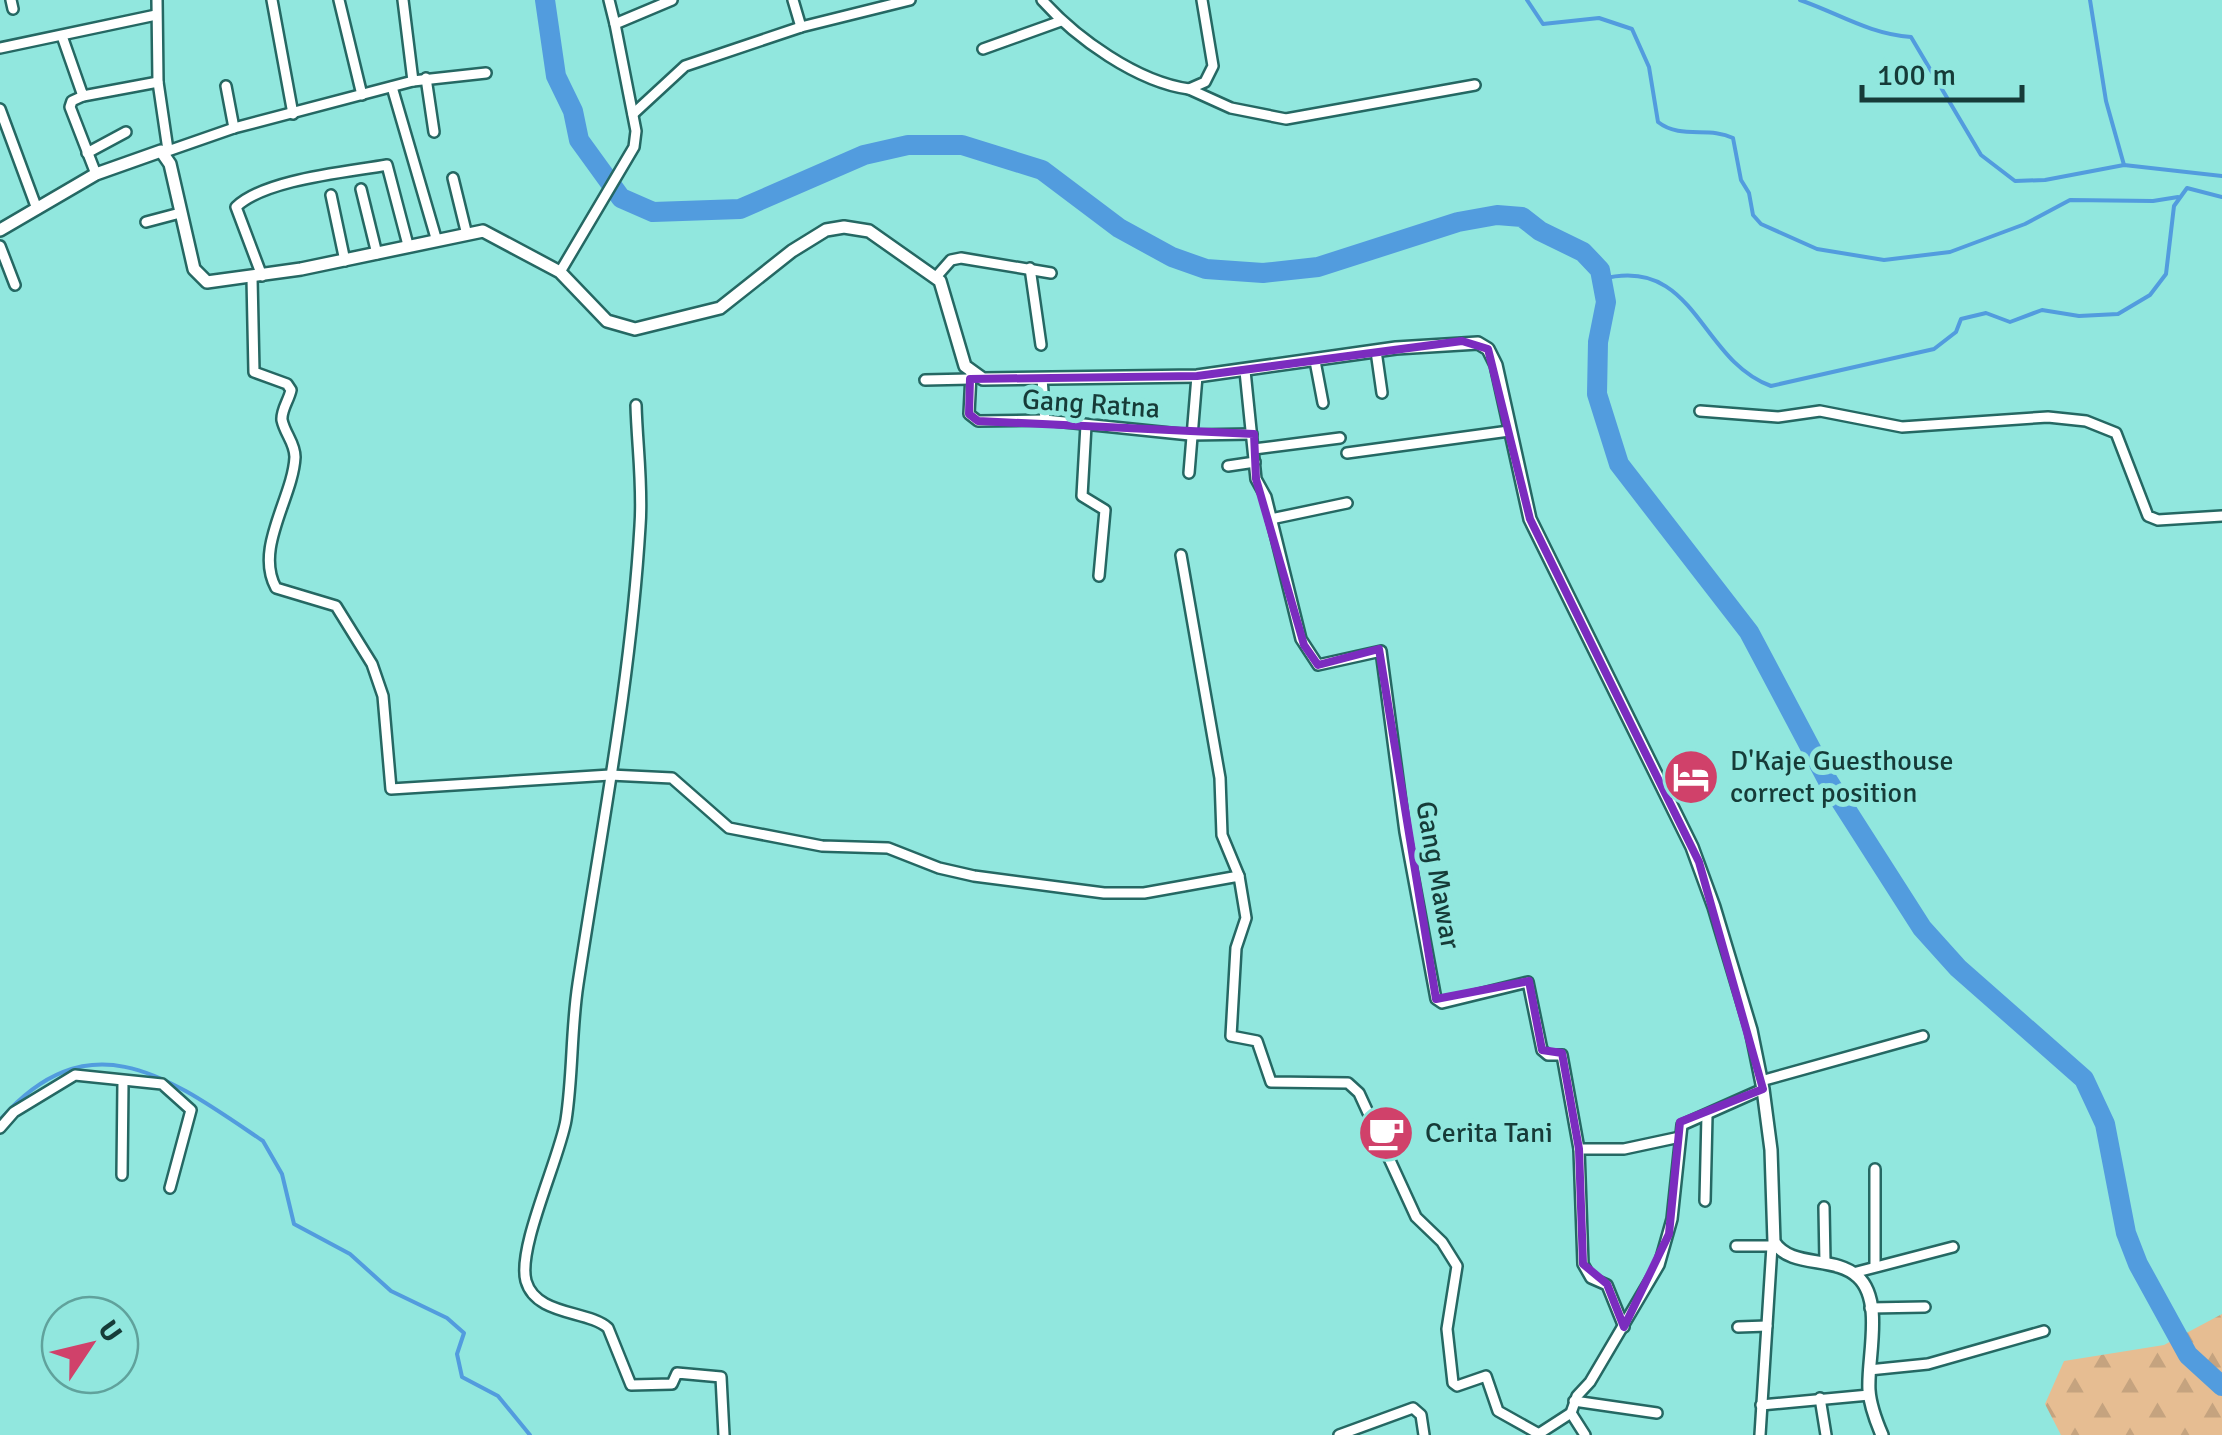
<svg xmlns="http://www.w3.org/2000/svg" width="2222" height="1435" font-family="Signika,sans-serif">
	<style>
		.forest { fill: url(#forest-firs) }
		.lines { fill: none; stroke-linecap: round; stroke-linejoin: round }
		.stream { stroke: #529cde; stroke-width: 4 }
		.river { stroke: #529cde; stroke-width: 20 }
		.street-casing { stroke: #256863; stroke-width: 14 }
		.secondary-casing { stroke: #256863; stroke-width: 16 }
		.street { stroke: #fff; stroke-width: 9 }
		.secondary { stroke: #fff; stroke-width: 11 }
		.marked { fill: none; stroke: #7b2cbf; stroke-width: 8; stroke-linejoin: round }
		.labels { text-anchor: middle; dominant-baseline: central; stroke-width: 10; stroke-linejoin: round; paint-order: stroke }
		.street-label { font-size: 28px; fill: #163b38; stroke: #91e7de }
		.poi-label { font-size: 28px; fill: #163b38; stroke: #91e7de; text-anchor: start }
	</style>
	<defs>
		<pattern id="forest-firs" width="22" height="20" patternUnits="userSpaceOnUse" patternTransform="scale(2.5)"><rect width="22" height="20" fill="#e6bd92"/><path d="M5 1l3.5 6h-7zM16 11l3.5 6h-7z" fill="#c5a37f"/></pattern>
	</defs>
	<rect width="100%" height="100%" fill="#91e7de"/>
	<polygon class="forest" points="2222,1314 2222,1435 2061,1435 2045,1404 2064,1361 2164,1345"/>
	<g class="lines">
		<g class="stream">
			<path d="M1527,0L1543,24L1599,18L1632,29L1649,67L1658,122C1681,140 1709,126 1733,138L1741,180L1749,193L1753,215L1761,224L1817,249L1884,260L1950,252L2025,224L2070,200L2153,201L2178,197"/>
			<path d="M1800,0C1838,13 1869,34 1911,37L1981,155L2015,181L2045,180L2124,165L2222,176"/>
			<polyline points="2090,0 2106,101 2124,165"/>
			<path d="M1602,279C1696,255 1699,360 1771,386L1934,349L1956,332L1961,319L1986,313L2010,322L2042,310L2079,316L2118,314L2150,295L2166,274L2174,206L2187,188L2222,197"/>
			<path d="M0,1120C91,1016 171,1079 263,1141L282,1174L294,1224L350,1254L391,1291L447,1318L464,1333L457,1354L462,1377L498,1396L530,1435"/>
		</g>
		<polyline class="river" points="545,0 556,76 573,111 579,140 621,198 653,212 740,209 864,155 908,145 962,145 1042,170 1119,228 1172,257 1206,269 1263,273 1318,267 1458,222 1497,215 1522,217 1540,231 1583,252 1600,270 1606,302 1598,342 1597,394 1619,464 1749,632 1828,781 1922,928 1958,968 2084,1079 2105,1124 2126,1233 2138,1264 2188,1355 2222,1386"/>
		<g class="street-casing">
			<g id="street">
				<polyline points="11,0 13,9"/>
				<polyline points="157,0 158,82 168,150"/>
				<polyline points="272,0 293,114"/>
				<polyline points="339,0 362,95"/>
				<polyline points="403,0 413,81"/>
				<polyline points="609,0 615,24"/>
				<polyline points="793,0 801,27"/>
				<path d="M1042,0C1076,38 1137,82 1189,89L1205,82L1213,66L1202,0"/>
				<polyline points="62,36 83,96 158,82"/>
				<polyline points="0,48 156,15"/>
				<polyline points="983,49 1061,21"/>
				<polyline points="426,78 434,132"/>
				<polyline points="226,86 234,128"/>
				<polyline points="392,87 436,238"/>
				<polyline points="1189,89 1231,108 1286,119 1475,85"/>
				<polyline points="83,96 72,101 70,107 96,174"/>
				<polyline points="0,109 37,209"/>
				<polyline points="633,114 685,66 801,27 910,0"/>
				<polyline points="165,152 234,128 413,81 486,73"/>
				<polyline points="87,153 126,132"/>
				<polyline points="453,178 466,231"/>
				<polyline points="361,189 377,254"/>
				<polyline points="331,195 345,261"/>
				<polyline points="146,222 180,213"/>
				<polyline points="0,246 15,285"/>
				<polyline points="1030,268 1041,345"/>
				<polyline points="560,272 634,147 636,131 615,24 672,0"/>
				<path d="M262,276L236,207C265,179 348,172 387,165L408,245"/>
				<polyline points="936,277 951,260 961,258 1051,273"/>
				<path d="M252,278L254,372L287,384L291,390C289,400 281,410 282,420C285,434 295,443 295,457C293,498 254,548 276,588L336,606L372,664L383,696L391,789L610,775L672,778L729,828L822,846L888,848L939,868L974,876L1104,893H1144L1239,876L1246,918L1236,948L1231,1036L1257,1041L1271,1082L1348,1083L1359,1093L1416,1217L1442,1242L1457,1266L1447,1329L1453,1383L1457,1386L1486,1376L1498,1411L1539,1434"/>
				<polyline points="1376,351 1382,393"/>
				<polyline points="1315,361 1323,403"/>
				<polyline points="1245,371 1256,479 1266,497 1301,639 1318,665 1381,651 1405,832 1436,999 1442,1003 1528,982 1542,1050 1548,1055 1562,1055 1579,1149 1583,1264 1591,1278 1607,1285 1624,1327"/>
				<polyline points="971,374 969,414 978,421 1045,420 1190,435 1252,434"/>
				<polyline points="1042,378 1045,420"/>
				<polyline points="925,380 970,379"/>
				<path d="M636,405C637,444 643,486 640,526C631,679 601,832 578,984C571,1029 573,1075 566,1120C560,1157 517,1248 526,1281C536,1316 588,1310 608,1328L631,1385L672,1384L677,1373L721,1377L724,1435"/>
				<polyline points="1700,411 1778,417 1820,411 1902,427 2048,417 2086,421 2116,433 2148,516 2158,520 2222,516"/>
				<polyline points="1086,425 1082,496 1105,510 1099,576"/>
				<polyline points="1254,449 1340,438"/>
				<polyline points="1347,453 1509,431"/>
				<polyline points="1228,466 1255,462"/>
				<polyline points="1189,473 1197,376"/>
				<polyline points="1271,519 1347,503"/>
				<polyline points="1181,555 1220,778 1222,835 1239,876"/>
				<polyline points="1761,1081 1923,1036"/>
				<polyline points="0,1128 14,1112 75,1075 162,1084 191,1110 170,1188"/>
				<polyline points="1579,1149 1624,1149 1680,1137"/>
				<polyline points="1875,1169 1875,1265"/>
				<polyline points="122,1175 123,1082"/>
				<polyline points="1705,1201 1707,1115"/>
				<polyline points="1824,1207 1825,1263"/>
				<polyline points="1736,1246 1773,1246"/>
				<polyline points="1853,1273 1953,1247"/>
				<polyline points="1870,1308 1925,1307"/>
				<polyline points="1738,1327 1767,1326"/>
				<polyline points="1869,1370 1928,1364 2044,1331"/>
				<polyline points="1820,1398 1826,1435"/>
				<polyline points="1574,1401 1657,1413"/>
				<polyline points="1761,1405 1869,1395"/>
				<polyline points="1571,1413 1585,1435"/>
				<polyline points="1339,1435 1413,1408 1421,1415 1424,1435"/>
				<polyline points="1537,1435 1571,1413 1577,1396 1590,1382 1659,1265 1672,1219 1682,1125 1763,1089"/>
				<polyline points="1760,1435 1772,1246"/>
			</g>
		</g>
		<g class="secondary-casing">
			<path id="secondary" d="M0,230L96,174L161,151L170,164L194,269L207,282L301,269L483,231L560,272L607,321L635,329L720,308L792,251L826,230L844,227L869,231L940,281L965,366L983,379L1197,376L1396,348L1478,343L1488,349L1496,365L1530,519L1692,847L1714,907L1751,1030L1763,1089L1771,1150L1774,1242C1791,1269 1835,1255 1858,1277C1884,1301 1867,1359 1869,1390C1870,1406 1876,1421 1882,1435"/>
		</g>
		<use href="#street" class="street"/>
		<use href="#secondary" class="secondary"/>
	</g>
	<path class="marked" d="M1462,341L1488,349L1530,519L1699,862L1763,1089L1680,1122L1669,1234L1624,1327L1607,1284L1583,1264L1579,1149L1562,1053L1542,1050L1529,981L1436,999L1379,649L1318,665L1304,645L1256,479L1254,434L978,421L969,414L970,379L1197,376Z"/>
	<defs>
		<g id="hotel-disc" transform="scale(2.875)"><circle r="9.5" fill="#d0416a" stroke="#91e7de"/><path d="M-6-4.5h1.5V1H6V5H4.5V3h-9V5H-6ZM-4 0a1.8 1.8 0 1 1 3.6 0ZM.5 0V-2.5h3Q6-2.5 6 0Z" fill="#fff"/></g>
		<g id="cafe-disc" transform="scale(2.875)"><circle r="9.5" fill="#d0416a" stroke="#91e7de"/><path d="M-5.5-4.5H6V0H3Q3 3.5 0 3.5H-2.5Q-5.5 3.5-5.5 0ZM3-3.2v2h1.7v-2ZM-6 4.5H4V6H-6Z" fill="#fff"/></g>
	</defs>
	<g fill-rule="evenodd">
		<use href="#hotel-disc" x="1691" y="777"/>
		<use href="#cafe-disc" x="1386" y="1133"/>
	</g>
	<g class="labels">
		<g class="street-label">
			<text transform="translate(1091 404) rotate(4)">Gang Ratna</text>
			<text transform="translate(1438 875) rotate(80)">Gang Mawar</text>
		</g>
		<g class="poi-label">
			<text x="1730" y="761">D'Kaje Guesthouse<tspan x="1730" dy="32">correct position</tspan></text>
			<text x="1425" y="1133">Cerita Tani</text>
		</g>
	</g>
	<g transform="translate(90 1345) rotate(55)"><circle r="48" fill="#91e7de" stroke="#60a29c" stroke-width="2.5"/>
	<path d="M0-8L18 38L0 25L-18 38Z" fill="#d0416a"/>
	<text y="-15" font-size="28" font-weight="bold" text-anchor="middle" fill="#163b38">U</text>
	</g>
	<path d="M1862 85v15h160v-15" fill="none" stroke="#163b38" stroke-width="5"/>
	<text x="1877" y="85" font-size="30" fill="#163b38" stroke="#91e7de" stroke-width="8" paint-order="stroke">100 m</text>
</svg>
